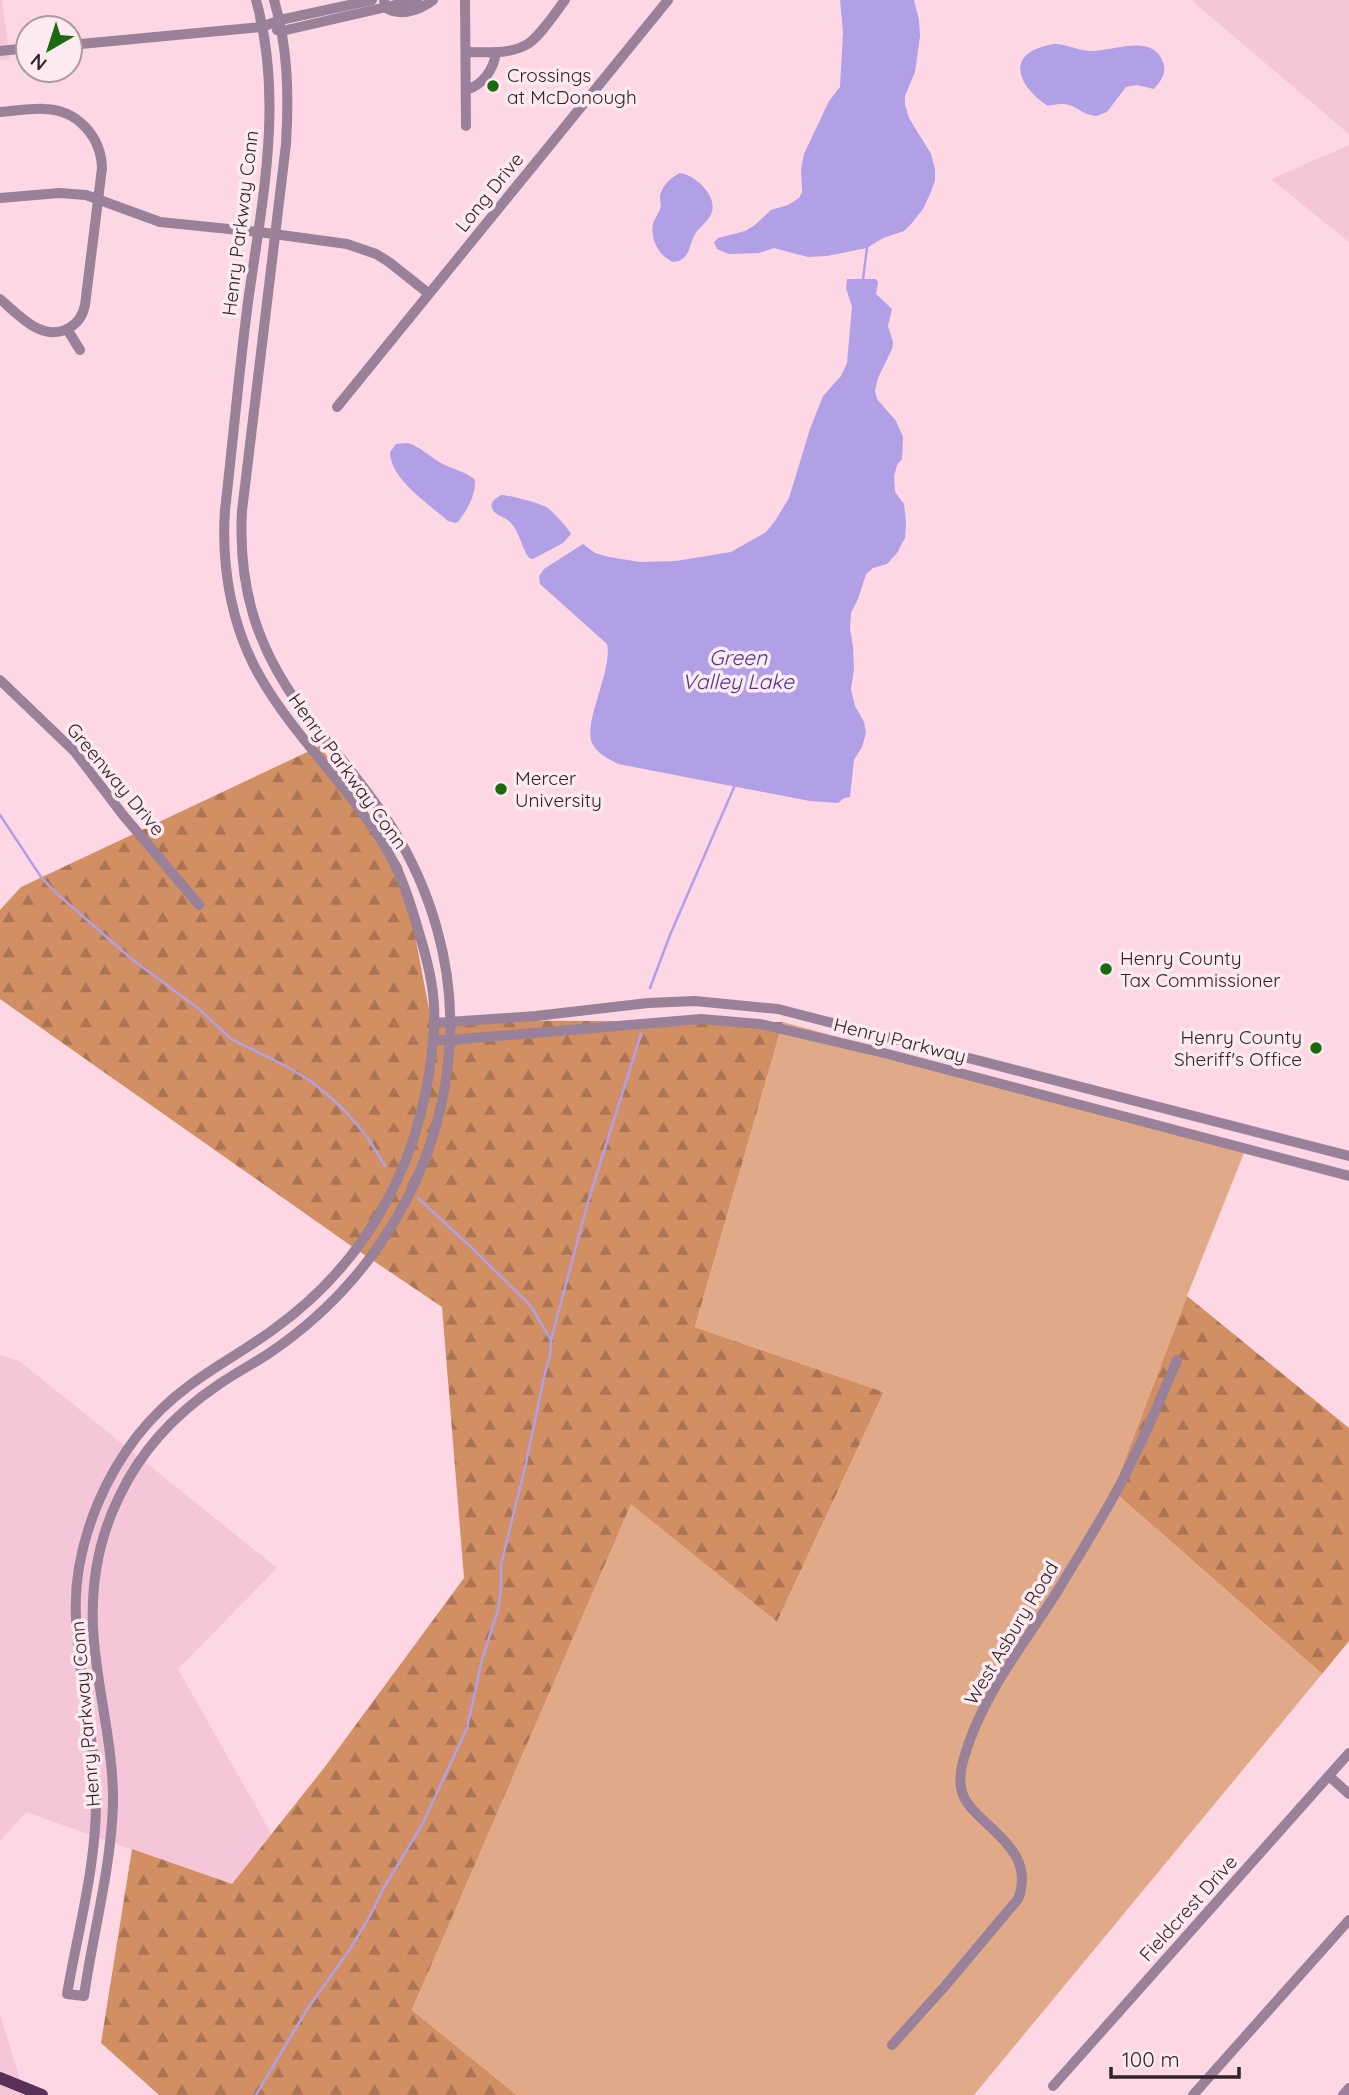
<svg xmlns="http://www.w3.org/2000/svg" width="1349" height="2095" font-family="Quicksand,sans-serif">
	<style>
		.built { fill: #f4c6d7 }
		.forest { fill: url(#forest-firs) }
		.green { fill: #e0aa88 }
		.water { fill: #b1a0e6 }
		.lines { fill: none; stroke-linecap: round; stroke-linejoin: round }
		.stream { stroke: #b1a0e6; stroke-width: 2.5 }
		.minor { stroke: #988199; stroke-width: 10 }
		.major { stroke: #58315b; stroke-width: 12 }
		.poi-dot { fill: #1a6b0f; stroke: #fbebf1; stroke-width: 2.5 }
		.labels { text-anchor: middle; dominant-baseline: central; stroke-width: 7; stroke-linejoin: round; paint-order: stroke }
		.poi-label { font-size: 19px; fill: #312328; stroke: #fbebf1; text-anchor: start }
		.street-label { font-size: 19px; fill: #312328; stroke: #fbebf1 }
		.water-label { font-size: 21px; font-style: italic; fill: #513688; stroke: #fbebf1 }
	</style>
	<defs>
		<pattern id="forest-firs" width="22" height="20" patternUnits="userSpaceOnUse" patternTransform="scale(1.75)"><rect width="22" height="20" fill="#d28f64"/><path d="M5 1l3.5 6h-7zM16 11l3.5 6h-7z" fill="#ab7452"/></pattern>
	</defs>
	<rect width="100%" height="100%" fill="#fed7e5"/>
	<g class="built">
		<polygon points="0,0 2,0 10,59 0,60"/>
		<polygon points="1191,0 1349,0 1349,134"/>
		<polygon points="1349,145 1349,242 1271,179"/>
		<polygon points="0,1355 19,1361 277,1568 178,1669 272,1835 232,1885 26,1812 0,1841"/>
		<polygon points="0,2014 21,2083 50,2095 0,2095"/>
	</g>
	<g class="forest">
		<polygon points="320,746 402,866 431,1020 783,1022 695,1327 884,1392 777,1622 631,1505 412,2010 517,2095 159,2095 101,2043 132,1849 232,1884 324,1768 464,1578 442,1307 347,1243 0,999 0,910 21,887"/>
		<polygon points="1187,1296 1349,1428 1349,1641 1322,1674 1113,1491"/>
	</g>
	<polygon class="green" points="783,1022 1246,1148 1187,1296 1113,1491 1322,1674 974,2095 517,2095 412,2010 631,1504 777,1622 884,1392 695,1327"/>
	<g class="water">
		<polygon points="840,0 914,0 919,20 920,36 915,72 905,96 905,105 909,118 931,154 935,169 935,180 931,192 923,209 912,223 904,231 883,238 867,248 827,256 808,257 774,248 759,253 729,254 717,249 714,242 718,238 745,231 755,225 771,210 788,205 799,198 802,192 801,169 804,154 829,101 840,87 843,32"/>
		<path d="M1054,44C1067,44 1079,51 1092,51C1115,51 1155,32 1164,65C1166,75 1160,82 1154,89L1137,85L1126,87L1107,112L1096,116C1073,113 1078,99 1048,106C1015,84 1005,52 1054,44Z"/>
		<path d="M680,173C695,175 717,195 712,212C709,221 700,226 695,234C688,246 691,260 673,262C659,256 650,239 653,224C654,219 658,215 660,209C662,205 660,203 660,198C660,188 671,177 680,173Z"/>
		<path d="M847,279H876L878,282L876,294L892,309L888,326L893,342L892,349L878,378L875,391L877,399L896,421L903,437L902,459L897,465L894,476L895,492L904,504L906,522L905,538L897,553L887,564L873,568L866,574L858,599L851,613L850,629L853,646L854,669L851,689L855,706L864,722L866,733L862,747L854,760L850,797L844,798L838,803L810,801L618,764C609,759 596,753 592,743C583,722 613,670 607,644L540,584L539,576L544,569L583,544L595,553L609,557L640,562L676,561L731,552L766,532L775,521L789,498L810,429L823,396L841,376L847,363L852,307L846,288Z"/>
		<path d="M408,443C421,447 431,458 443,464C454,470 465,471 475,480C476,495 467,510 458,522L455,523L448,521C429,504 390,479 390,452L396,444Z"/>
		<path d="M501,495C509,495 544,504 549,509C555,514 568,528 571,534L563,543L533,559L529,558C521,547 520,532 510,522C505,517 494,515 492,508C490,501 496,498 501,495Z"/>
	</g>
	<g class="lines">
		<g class="stream">
			<polyline points="863,279 867,248"/>
			<polyline points="0,815 41,877 55,892 133,960 199,1009 231,1039 284,1065 312,1082 330,1097 346,1112 368,1138 385,1166"/>
			<polyline points="650,988 670,935 735,785"/>
			<polyline points="418,1198 472,1248 530,1305 551,1340"/>
			<polyline points="256,2095 306,2011 350,1949 370,1916 383,1889 422,1825 467,1728 482,1660 498,1610 501,1587 501,1565 526,1463 545,1373 550,1356 551,1340 588,1202 641,1034"/>
		</g>
		<g class="minor">
			<path d="M256,0C284,100 262,202 248,302C239,371 233,441 225,510C221,568 232,630 262,680C300,745 362,799 395,865C406,888 413,912 420,936C429,966 436,996 434,1027C427,1150 374,1257 274,1329C247,1349 217,1365 190,1385C149,1415 118,1456 98,1503C83,1539 74,1580 76,1618C78,1680 96,1740 96,1802C96,1867 78,1930 67,1994L84,1996C93,1932 111,1869 113,1804C114,1745 96,1687 93,1628C91,1583 99,1538 119,1497C141,1450 175,1414 218,1385C234,1374 251,1365 268,1354C374,1283 445,1166 450,1037C453,964 431,890 393,829C366,786 331,748 301,708C256,647 238,586 242,511L286,144C289,95 288,47 274,0"/>
			<path d="M384,0L386,8C401,17 420,10 433,0"/>
			<polyline points="465,0 466,126"/>
			<polyline points="277,30 282,31 417,0"/>
			<polyline points="70,45 262,27 280,20 372,0"/>
			<polyline points="0,51 28,48"/>
			<path d="M466,52C485,52 508,55 526,45C539,38 555,13 565,0"/>
			<path d="M466,90C483,85 494,69 496,52"/>
			<path d="M0,112C15,111 30,108 45,109C78,110 101,137 102,168L85,305C83,315 78,323 69,328C42,343 19,315 0,299"/>
			<polyline points="0,198 59,193 86,195 160,222 259,232 347,244 376,254 389,262 428,293"/>
			<polyline points="67,329 80,350"/>
			<polyline points="337,407 668,0"/>
			<polyline points="0,680 75,752 123,815 199,905"/>
			<polyline points="434,1023 536,1016 648,1003 695,1001 778,1009 1349,1156"/>
			<polyline points="433,1040 450,1040 701,1019 760,1024 884,1053 1349,1176"/>
			<polyline points="1329,1776 1349,1794"/>
			<path d="M892,2045L945,1986L1018,1899C1032,1862 1007,1843 982,1819C976,1813 969,1807 965,1799C958,1787 960,1770 964,1758C982,1694 1026,1642 1060,1587C1081,1552 1103,1517 1122,1481C1142,1442 1160,1401 1177,1360"/>
			<polyline points="1053,2086 1349,1753"/>
			<polyline points="1193,2095 1349,1920"/>
			<polyline points="1343,2095 1349,2088"/>
		</g>
		<polyline class="major" points="0,2078 42,2095"/>
	</g>
	<g class="poi-dot">
		<circle cx="493" cy="86" r="7"/>
		<circle cx="501" cy="789" r="7"/>
		<circle cx="1106" cy="969" r="7"/>
		<circle cx="1316" cy="1048" r="7"/>
	</g>
	<g class="labels">
		<g class="poi-label">
			<text x="507" y="75">Crossings<tspan x="507" dy="22">at McDonough</tspan></text>
			<text x="515" y="778">Mercer<tspan x="515" dy="22">University</tspan></text>
			<text x="1120" y="958">Henry County<tspan x="1120" dy="22">Tax Commissioner</tspan></text>
			<text x="1302" y="1037" text-anchor="end">Henry County<tspan x="1302" dy="22">Sheriff's Office</tspan></text>
		</g>
		<g class="street-label">
			<text transform="translate(489 192) rotate(-51)">Long Drive</text>
			<text transform="translate(240 223) rotate(-83)">Henry Parkway Conn</text>
			<text transform="translate(348 771) rotate(54)">Henry Parkway Conn</text>
			<text transform="translate(116 779) rotate(50)">Greenway Drive</text>
			<text transform="translate(900 1040) rotate(14)">Henry Parkway</text>
			<text transform="translate(1011 1633) rotate(-59)">West Asbury Road</text>
			<text transform="translate(85 1714) rotate(-95)">Henry Parkway Conn</text>
			<text transform="translate(1188 1908) rotate(-48)">Fieldcrest Drive</text>
		</g>
		<g class="water-label">
			<text x="738" y="657">Green<tspan x="738" dy="24">Valley Lake</tspan></text>
		</g>
	</g>
	<g transform="translate(49 49) rotate(219)"><circle r="33" fill="#fbebf1" stroke="#aa9ba1" stroke-width="2"/>
	<path d="M0-5L12 26L0 18L-12 26Z" fill="#1a6b0f"/>
	<text y="-10" font-size="19" font-weight="bold" text-anchor="middle" fill="#312328">N</text>
	</g>
	<path d="M1111 2067v10h128v-10" fill="none" stroke="#312328" stroke-width="3.5"/>
	<text x="1122" y="2067" font-size="21" fill="#312328" stroke="#fbebf1" stroke-width="5" paint-order="stroke">100 m</text>
</svg>
